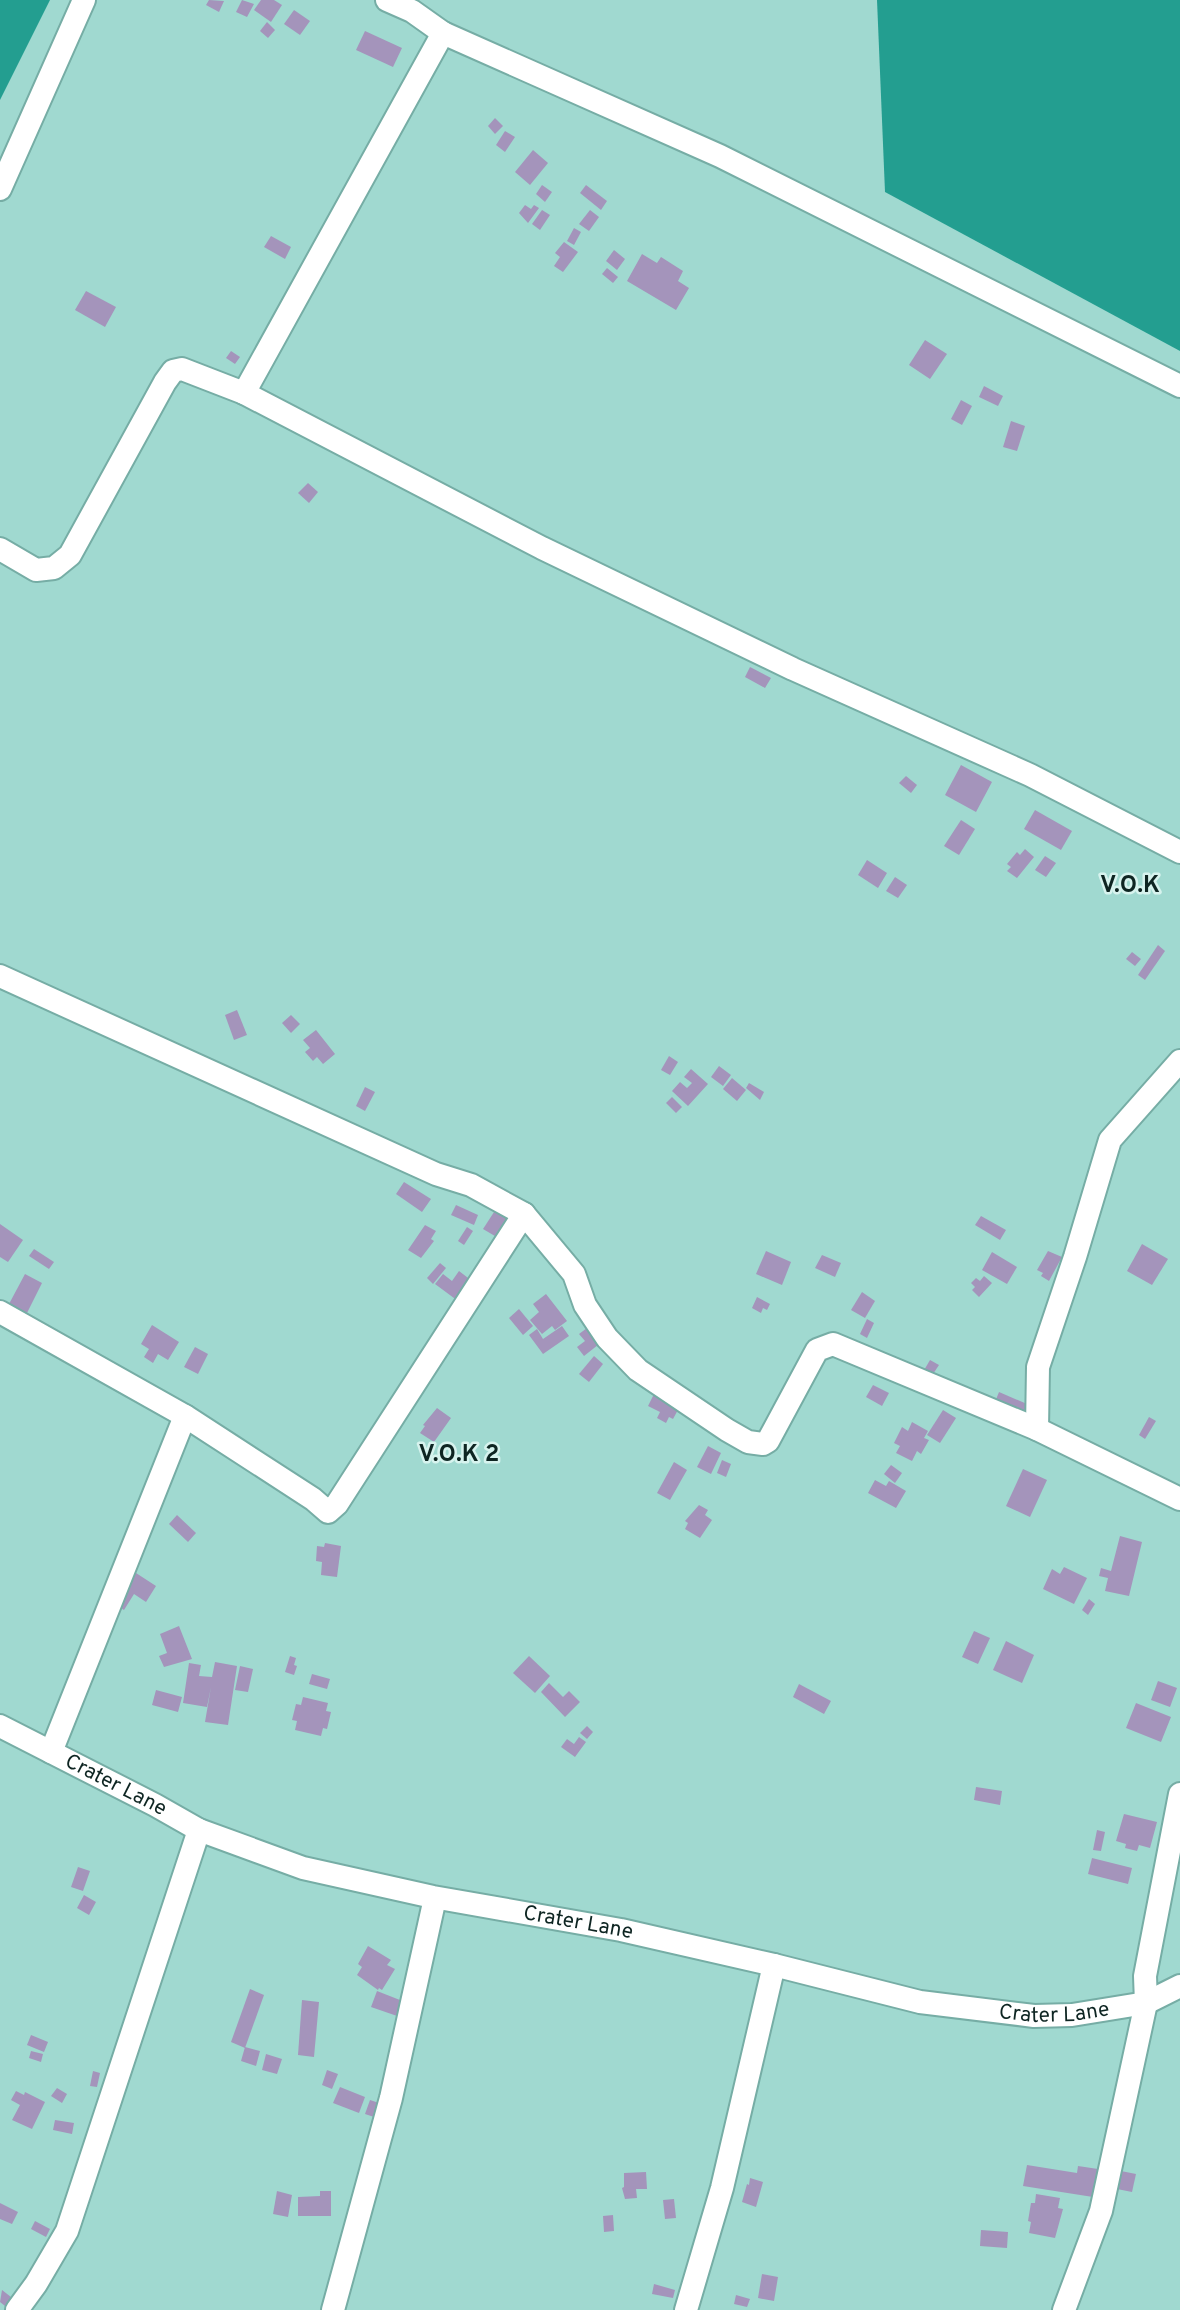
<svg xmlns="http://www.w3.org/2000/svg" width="1180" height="2310" font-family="Overpass,sans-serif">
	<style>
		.forest { fill: #239e90 }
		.building { fill: #a494bb }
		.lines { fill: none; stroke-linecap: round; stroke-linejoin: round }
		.street-casing { stroke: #76ada5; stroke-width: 26 }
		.street { stroke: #fff; stroke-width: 22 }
		.labels { text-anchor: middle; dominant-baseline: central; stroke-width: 5; stroke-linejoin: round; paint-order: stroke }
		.street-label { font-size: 21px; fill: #0e2522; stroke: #d7f3ee }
		.quarter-label { font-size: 24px; font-weight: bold; fill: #0e2522; stroke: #d7f3ee }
	</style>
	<rect width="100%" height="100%" fill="#a0d9d0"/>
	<g class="forest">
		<polygon points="0,0 50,0 0,100"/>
		<polygon points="877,0 1180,0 1180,351 885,192"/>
	</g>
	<g class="building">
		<polygon points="209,0 224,1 219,12 206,5"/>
		<polygon points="242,0 254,4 247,17 236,12"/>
		<polygon points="261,0 274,0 282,5 271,22 254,10"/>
		<polygon points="294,10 310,21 300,35 284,24"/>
		<polygon points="267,22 275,30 268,38 260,31"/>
		<polygon points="365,31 402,48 393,67 356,50"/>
		<polygon points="495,118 503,126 495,134 488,126"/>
		<polygon points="505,131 515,137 505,152 496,145"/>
		<polygon points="533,150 548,163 530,185 515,172"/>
		<polygon points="542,185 552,192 545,202 536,194"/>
		<polygon points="586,185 607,201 601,210 580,193"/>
		<polygon points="525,205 531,209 534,205 539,208 528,223 519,213"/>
		<polygon points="542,210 550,215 540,230 532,224"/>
		<polygon points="590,210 599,217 589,231 579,224"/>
		<polygon points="574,228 581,232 574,245 567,241"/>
		<polygon points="271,236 291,247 285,259 264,247"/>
		<polygon points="564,242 578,252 563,272 554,266 560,257 555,253"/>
		<polygon points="614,250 625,259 617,270 606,261"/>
		<polygon points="642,254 657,263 661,257 683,271 678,281 689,288 676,310 627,281"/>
		<polygon points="607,268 618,277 613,283 602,274"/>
		<polygon points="86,291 116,307 105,327 75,310"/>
		<polygon points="925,340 947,354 930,379 909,365"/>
		<polygon points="231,351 240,357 235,364 226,358"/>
		<polygon points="984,386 1003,396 998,406 979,397"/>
		<polygon points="961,400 972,406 962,425 951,419"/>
		<polygon points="1011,421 1025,426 1017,451 1003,447"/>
		<polygon points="308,483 318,492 309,503 298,493"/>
		<polygon points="750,667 771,678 765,688 745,677"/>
		<polygon points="961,765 992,782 976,812 945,795"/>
		<polygon points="906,776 917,785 911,793 899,783"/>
		<polygon points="1035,810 1072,831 1061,850 1024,829"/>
		<polygon points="961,820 975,829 959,855 944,846"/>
		<polygon points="1025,849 1034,857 1017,878 1007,871 1011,867 1007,864 1017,852 1020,855"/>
		<polygon points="1045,856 1056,863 1046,877 1035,870"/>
		<polygon points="867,860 887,873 878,888 858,875"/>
		<polygon points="895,877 907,885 898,898 886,891"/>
		<polygon points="1158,945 1165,951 1145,980 1138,975"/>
		<polygon points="1132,952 1141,959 1135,966 1126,959"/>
		<polygon points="237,1010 247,1035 234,1040 225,1015"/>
		<polygon points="291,1015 300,1024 291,1033 282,1023"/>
		<polygon points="316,1030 335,1054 323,1064 317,1057 313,1061 305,1052 310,1048 303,1040"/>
		<polygon points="669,1056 678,1062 670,1075 661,1070"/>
		<polygon points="719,1066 731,1075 723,1086 711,1077"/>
		<polygon points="691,1069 708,1084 688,1106 672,1091 680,1082 687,1088 692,1083 684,1077"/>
		<polygon points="732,1078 746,1090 737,1101 723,1089"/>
		<polygon points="749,1083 764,1092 760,1100 746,1088"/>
		<polygon points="365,1087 375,1092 365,1111 356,1106"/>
		<polygon points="672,1097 682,1107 676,1113 666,1103"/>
		<polygon points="404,1182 431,1199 422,1212 396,1194"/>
		<polygon points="456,1205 478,1215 474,1225 451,1215"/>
		<polygon points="496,1209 513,1219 500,1239 483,1229"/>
		<polygon points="981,1216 1006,1230 1000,1240 975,1225"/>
		<polygon points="0,1224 23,1240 8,1262 0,1257"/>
		<polygon points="425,1225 436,1231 431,1239 434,1241 421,1258 408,1250"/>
		<polygon points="467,1227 473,1231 464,1245 458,1241"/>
		<polygon points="1142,1244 1168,1259 1152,1285 1127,1271"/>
		<polygon points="34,1249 54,1262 49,1269 29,1256"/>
		<polygon points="766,1251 791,1262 782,1285 756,1274"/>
		<polygon points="1048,1251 1062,1257 1049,1281 1041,1276 1043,1273 1037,1270"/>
		<polygon points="992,1252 1017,1267 1007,1284 982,1270"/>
		<polygon points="822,1255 841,1263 835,1277 815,1268"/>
		<polygon points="440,1263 446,1268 433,1284 427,1278"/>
		<polygon points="459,1271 472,1281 458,1301 435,1284 443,1274 452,1281"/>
		<polygon points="25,1274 42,1283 27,1313 9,1304"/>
		<polygon points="984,1276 992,1283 979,1297 972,1290 975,1287 971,1283 976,1278 980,1281"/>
		<polygon points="862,1292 875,1301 865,1318 851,1310"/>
		<polygon points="546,1294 567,1321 555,1330 552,1326 542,1334 530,1320 539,1312 533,1304"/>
		<polygon points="757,1297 770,1304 767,1310 763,1308 761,1313 752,1308"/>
		<polygon points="519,1309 533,1326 523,1335 509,1318"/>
		<polygon points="867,1319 874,1323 867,1338 860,1334"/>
		<polygon points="152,1325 179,1342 168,1360 158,1354 153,1363 144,1357 149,1349 141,1344"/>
		<polygon points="591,1325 603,1341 584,1356 577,1347 585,1341 579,1334"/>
		<polygon points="562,1326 569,1336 543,1354 529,1335 537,1329 543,1339"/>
		<polygon points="195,1347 208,1354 198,1374 184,1367"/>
		<polygon points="594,1356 603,1364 589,1382 579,1374"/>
		<polygon points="930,1360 939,1365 931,1377 923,1372"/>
		<polygon points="873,1385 889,1393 882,1406 866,1397"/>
		<polygon points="999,1392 1027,1404 1021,1419 993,1407"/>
		<polygon points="654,1394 679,1408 673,1419 669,1417 666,1423 657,1418 660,1412 648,1406"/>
		<polygon points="437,1408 451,1418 434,1442 420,1433 425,1426 423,1425"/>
		<polygon points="943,1410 956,1418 940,1443 927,1435"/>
		<polygon points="1149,1417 1156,1421 1145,1439 1139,1435"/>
		<polygon points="912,1422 928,1431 924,1438 929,1440 921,1454 917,1451 912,1461 896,1453 900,1446 894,1443 902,1427 908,1431"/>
		<polygon points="708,1446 721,1453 711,1474 697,1467"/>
		<polygon points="722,1460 731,1464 726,1477 717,1473"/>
		<polygon points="674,1462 687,1470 670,1500 657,1493"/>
		<polygon points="891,1465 902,1473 895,1483 884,1474"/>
		<polygon points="1023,1469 1047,1480 1030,1517 1006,1506"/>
		<polygon points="875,1480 886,1486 889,1481 906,1491 896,1508 868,1493"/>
		<polygon points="699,1505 708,1510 705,1515 712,1520 700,1538 685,1529 688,1523 685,1521"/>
		<polygon points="177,1515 196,1533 188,1542 169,1524"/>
		<polygon points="1120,1536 1142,1542 1129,1596 1105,1591 1108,1578 1099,1576 1101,1568 1111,1571"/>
		<polygon points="325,1543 341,1546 337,1577 321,1575 322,1562 316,1561 317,1546 324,1547"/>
		<polygon points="1064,1567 1087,1578 1074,1604 1043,1589 1052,1569 1060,1574"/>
		<polygon points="136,1573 156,1586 146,1602 134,1594 124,1610 116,1605"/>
		<polygon points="1089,1599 1095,1604 1088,1615 1082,1610"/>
		<polygon points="179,1626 192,1659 164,1667 159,1656 167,1653 160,1634"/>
		<polygon points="974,1631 990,1638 978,1664 962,1657"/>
		<polygon points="1006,1641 1034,1655 1022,1683 993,1670"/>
		<polygon points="290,1656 296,1658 294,1665 297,1666 294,1675 285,1672"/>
		<polygon points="529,1656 550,1676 535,1693 513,1673"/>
		<polygon points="215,1662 237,1666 228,1725 205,1722 211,1687 207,1707 183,1703 189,1663 201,1665 199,1676 212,1677"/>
		<polygon points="240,1666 253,1669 248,1692 235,1690"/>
		<polygon points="312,1674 330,1679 327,1689 309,1684"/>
		<polygon points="1158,1681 1177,1688 1170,1707 1151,1700"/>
		<polygon points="549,1683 563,1697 569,1691 580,1702 565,1717 541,1692"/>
		<polygon points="799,1684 831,1701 824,1714 793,1697"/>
		<polygon points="156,1690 182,1697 178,1712 152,1705"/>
		<polygon points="303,1697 328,1703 326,1711 331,1712 327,1729 323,1728 321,1736 295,1730 297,1721 292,1720 296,1704 301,1705"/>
		<polygon points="1136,1703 1171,1717 1161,1742 1126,1728"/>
		<polygon points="587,1726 593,1732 587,1739 580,1733"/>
		<polygon points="579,1737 586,1742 575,1757 561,1747 567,1739 574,1744"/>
		<polygon points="976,1787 1002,1791 1000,1805 974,1800"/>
		<polygon points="1124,1814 1157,1822 1150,1848 1139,1845 1137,1851 1125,1848 1126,1844 1116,1841"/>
		<polygon points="1097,1830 1105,1832 1101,1851 1093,1850"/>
		<polygon points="1092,1858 1132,1868 1128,1884 1088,1874"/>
		<polygon points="78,1867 90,1871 83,1891 71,1887"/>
		<polygon points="84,1895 96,1902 89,1915 77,1908"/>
		<polygon points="368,1946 391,1960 387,1965 395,1969 382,1990 379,1988 378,1990 357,1975 362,1967 358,1964"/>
		<polygon points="250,1989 264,1995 245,2048 231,2042"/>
		<polygon points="377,1991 405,2002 400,2017 371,2007"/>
		<polygon points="302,2000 319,2002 314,2057 298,2055"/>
		<polygon points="31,2035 48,2042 44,2052 27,2045"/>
		<polygon points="245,2047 260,2051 256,2066 241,2061"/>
		<polygon points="31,2051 43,2054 41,2062 29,2058"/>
		<polygon points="266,2054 282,2059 277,2074 262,2070"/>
		<polygon points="327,2070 338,2074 332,2089 322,2085"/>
		<polygon points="93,2071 100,2073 97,2087 90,2086"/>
		<polygon points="340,2087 365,2097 359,2113 333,2103"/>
		<polygon points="57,2088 67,2094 62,2103 51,2096"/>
		<polygon points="16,2091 24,2095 25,2092 45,2102 32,2129 12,2120 20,2105 11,2100"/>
		<polygon points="370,2100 379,2103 374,2117 365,2114"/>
		<polygon points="55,2120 74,2123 72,2134 53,2130"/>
		<polygon points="1027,2165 1077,2173 1078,2166 1098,2169 1093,2197 1023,2186"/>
		<polygon points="1116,2170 1136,2174 1132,2192 1112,2188"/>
		<polygon points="646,2172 647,2189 636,2189 637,2198 625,2199 622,2188 624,2187 624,2173"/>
		<polygon points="750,2178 763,2182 756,2207 742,2202 747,2184 749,2185"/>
		<polygon points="277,2191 292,2195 288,2217 273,2214"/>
		<polygon points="320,2191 331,2191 331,2216 298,2216 298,2197 320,2196"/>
		<polygon points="1036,2194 1060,2198 1058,2208 1063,2209 1055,2238 1029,2233 1031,2222 1028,2221 1031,2203 1035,2203"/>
		<polygon points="674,2199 676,2218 665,2219 663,2200"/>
		<polygon points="0,2203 18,2212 12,2224 0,2219"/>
		<polygon points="613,2215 614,2231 604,2232 603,2216"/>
		<polygon points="35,2221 50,2229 46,2237 31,2229"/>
		<polygon points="981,2230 1008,2232 1007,2248 980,2246"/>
		<polygon points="762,2274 778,2277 774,2301 758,2298"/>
		<polygon points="654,2284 675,2290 673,2298 652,2294"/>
		<polygon points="2,2290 11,2297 5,2306 0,2302"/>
		<polygon points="736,2295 750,2299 747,2307 734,2304"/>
	</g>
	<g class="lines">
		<g class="street-casing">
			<g id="street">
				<polyline points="387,0 412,11 443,33 720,156 1180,386"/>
				<polyline points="0,189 84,0"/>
				<polyline points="244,393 443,33"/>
				<polyline points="0,549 36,570 54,568 70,555 165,382 173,371 182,369 244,393 542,548 793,669 1030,775 1180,852"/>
				<polyline points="0,976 436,1174 471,1185 524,1214 574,1274 585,1305 607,1338 638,1370 727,1430 748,1442 763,1444 768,1441 817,1350 833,1344 1037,1429 1180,1499"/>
				<polyline points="0,1312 185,1416 313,1499 328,1512 337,1504 524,1214"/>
				<polyline points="1037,1429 1038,1367 1075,1257 1110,1140 1180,1061"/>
				<path id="s1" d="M0,1726L155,1805L199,1830L303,1868L433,1897L621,1930L774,1965L920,2002L1034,2016L1072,2015L1146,2003L1180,1986"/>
				<polyline points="51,1752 185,1416"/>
				<polyline points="17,2310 36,2284 67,2231 199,1830"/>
				<polyline points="333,2310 391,2098 435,1898"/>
				<polyline points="686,2310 722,2188 774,1965"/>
				<polyline points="1064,2310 1101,2211 1146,2003 1145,1976 1180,1794"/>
			</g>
		</g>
		<use href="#street" class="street"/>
	</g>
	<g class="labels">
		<g class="street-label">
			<text stroke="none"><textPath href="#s1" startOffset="130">Crater Lane</textPath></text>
			<text stroke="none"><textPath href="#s1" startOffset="616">Crater Lane</textPath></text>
			<text stroke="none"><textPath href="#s1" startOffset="1102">Crater Lane</textPath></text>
		</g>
		<g class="quarter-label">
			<text x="1130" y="886">V.O.K</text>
			<text x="459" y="1455">V.O.K 2</text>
		</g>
	</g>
</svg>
